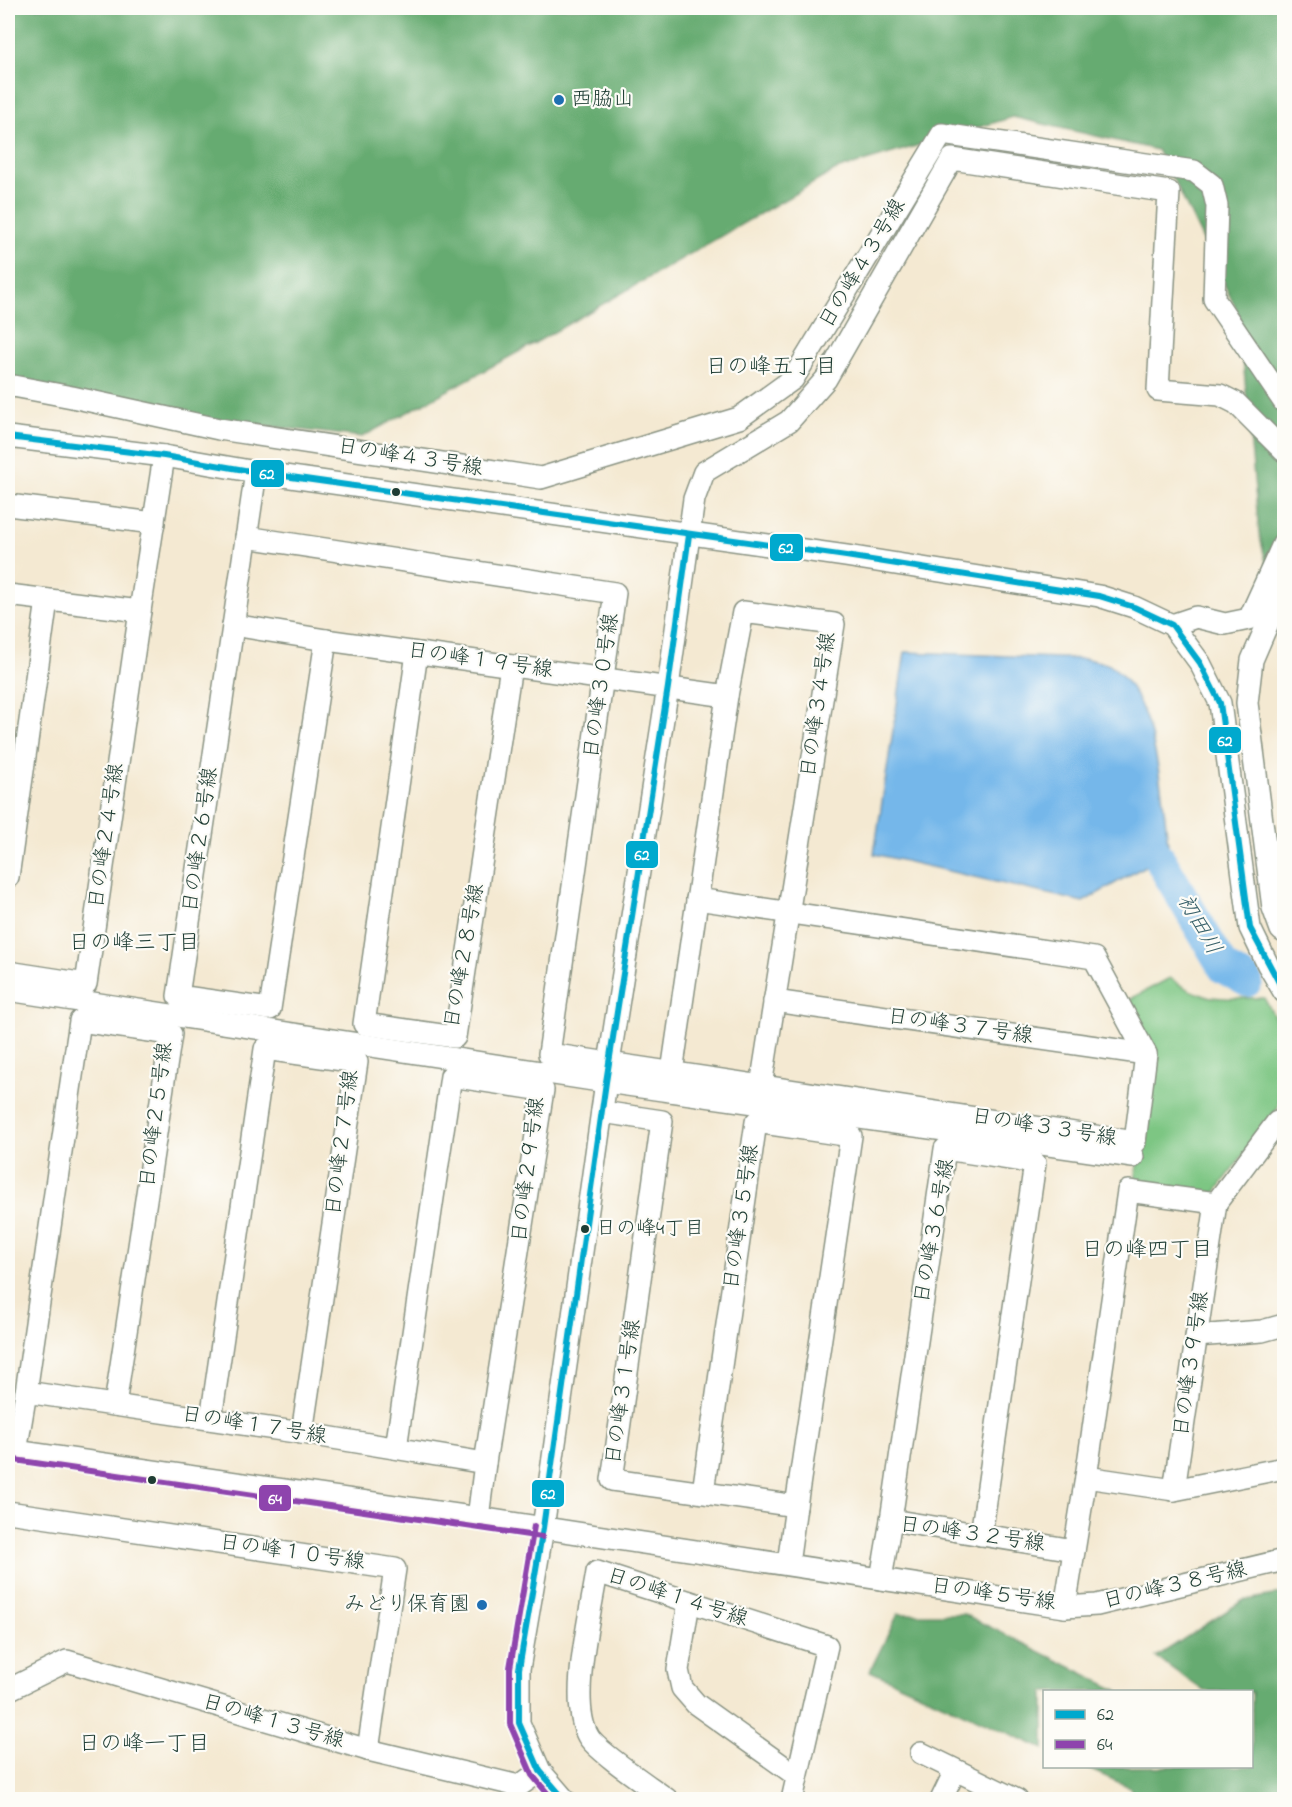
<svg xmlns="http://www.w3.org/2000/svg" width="1292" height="1807" font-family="'Indie Flower','Klee One',sans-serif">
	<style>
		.green { fill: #7dc683; stroke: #4e825c; stroke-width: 1.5 }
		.forest { fill: #66ab71; stroke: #427452; stroke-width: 1.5 }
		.water { fill: #75b7ea; stroke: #4a7a8f; stroke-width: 1.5 }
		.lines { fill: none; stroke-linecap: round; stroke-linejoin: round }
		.river { stroke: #75b7ea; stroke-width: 32 }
		.minor-casing { stroke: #8a9383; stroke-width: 24 }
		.minor { stroke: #fff; stroke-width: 21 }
		.bus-1-casing { stroke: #fdfcf7; stroke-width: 10 }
		.bus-2-casing { stroke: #fdfcf7; stroke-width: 10 }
		.bus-1 { stroke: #00a9ce; stroke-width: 6 }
		.bus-2 { stroke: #8e44ad; stroke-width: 6 }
		.poi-dot { fill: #1f6fb2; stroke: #fdfcf7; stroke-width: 2 }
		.bus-dot { fill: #1f3d34; stroke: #fdfcf7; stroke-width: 2 }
		.labels { text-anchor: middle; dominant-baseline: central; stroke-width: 4.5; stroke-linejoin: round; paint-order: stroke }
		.bus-label { font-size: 20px; fill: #1f3d34; stroke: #fdfcf7; text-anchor: start }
		.poi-label { font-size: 21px; fill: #1f3d34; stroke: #fdfcf7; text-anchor: start }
		.street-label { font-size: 21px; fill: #1f3d34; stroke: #fdfcf7 }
		.neighbourhood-label { font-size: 22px; fill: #1f3d34; stroke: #fdfcf7 }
		.water-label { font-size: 22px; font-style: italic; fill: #39626b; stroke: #fdfcf7 }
		.line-badge { stroke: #fdfcf7; stroke-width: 2 }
		.badge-label { font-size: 16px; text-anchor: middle; font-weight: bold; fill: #fff }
	</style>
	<rect width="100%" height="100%" fill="#fdfcf7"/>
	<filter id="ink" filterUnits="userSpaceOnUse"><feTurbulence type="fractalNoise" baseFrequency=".0167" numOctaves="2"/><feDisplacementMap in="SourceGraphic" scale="12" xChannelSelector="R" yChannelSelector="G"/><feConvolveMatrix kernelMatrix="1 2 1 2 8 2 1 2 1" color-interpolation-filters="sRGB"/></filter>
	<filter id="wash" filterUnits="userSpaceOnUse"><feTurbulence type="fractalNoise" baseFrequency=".008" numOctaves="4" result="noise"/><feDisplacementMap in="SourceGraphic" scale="24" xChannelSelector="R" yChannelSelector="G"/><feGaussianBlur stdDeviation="1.35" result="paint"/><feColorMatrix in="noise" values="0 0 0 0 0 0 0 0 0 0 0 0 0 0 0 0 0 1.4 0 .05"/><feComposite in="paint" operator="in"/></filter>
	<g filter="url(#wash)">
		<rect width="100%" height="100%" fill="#f4e9d2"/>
		<path class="green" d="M1170,978C1203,1003 1224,998 1264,998L1278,1023L1284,1030V1065L1278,1108L1215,1193L1135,1182L1153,1051L1126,1001Z"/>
		<g class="forest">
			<polygon points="8,8 1284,8 1284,636 1259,533 1239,315 1178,188 1157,150 1013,117 836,170 535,343 362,437 8,396"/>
			<polygon points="1284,1593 1284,1799 1135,1799 1130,1787 1084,1767 1252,1766 1252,1692 1204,1691 1156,1657 1242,1601"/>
			<polygon points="898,1614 964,1614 1119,1691 1044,1692 1044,1749 870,1671"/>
		</g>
		<path class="water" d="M905,652L1086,659C1095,661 1106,662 1113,667C1158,703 1162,798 1169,852L1083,902L874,854Z"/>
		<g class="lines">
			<polyline class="river" points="1159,858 1224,968 1247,981"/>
		</g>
	</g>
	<g filter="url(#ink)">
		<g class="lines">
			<g class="minor-casing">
				<g id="minor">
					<polyline points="8,385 72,397 219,429 541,478 739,418 793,379 942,134 1194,171 1212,185 1217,206 1214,299 1284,402"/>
					<polyline points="8,437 164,456 256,472 846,556 1099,596 1134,607 1172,625 1200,663 1220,703 1250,928 1268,965 1284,992"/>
					<polyline points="256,472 178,996 270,1009 326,640"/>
					<polyline points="8,505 154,523"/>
					<polyline points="246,537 615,593 549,1054 1135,1142 1146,1054 1094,958 697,899"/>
					<polyline points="1284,586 1252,660 1247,703 1273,908 1281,930 1284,932"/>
					<polyline points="8,595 140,611 164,456"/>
					<polyline points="233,625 326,640 727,696"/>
					<polyline points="1172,625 1196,617 1225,624 1249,619 1284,542"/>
					<polyline points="417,653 364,1024 455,1037 511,666"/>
					<polyline points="8,877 47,600"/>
					<polyline points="8,972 86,984 140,611"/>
					<polyline points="8,990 606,1082 1133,1157"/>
					<polyline points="774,1001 1146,1054"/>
					<polyline points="672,1072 727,696 743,612 834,624 761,1086"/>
					<polyline points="602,1112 662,1121 612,1480 796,1506 788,1564"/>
					<polyline points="1196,1336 1262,1331 1284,1325"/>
					<polyline points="26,1392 80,1021 171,1034 115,1405"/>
					<polyline points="211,1419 265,1049 357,1062 302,1433"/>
					<polyline points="396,1448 451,1076 543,1090 485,1463"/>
					<polyline points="8,1450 478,1518 1065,1607 1097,1605 1284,1560"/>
					<polyline points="16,1452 26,1392 302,1433 485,1463 478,1518"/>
					<polyline points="1086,1477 1174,1490 1284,1468"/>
					<polyline points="1174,1490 1216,1203"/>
					<polyline points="703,1492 756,1122 851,1136 796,1506"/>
					<polyline points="8,1512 395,1569 368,1750"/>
					<polyline points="891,1520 945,1149 1035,1163 981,1535"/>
					<polyline points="881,1579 891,1520 1074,1550"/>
					<polyline points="689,1602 678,1670 682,1688 696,1704 797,1776"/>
					<polyline points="1065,1607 1086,1477 1128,1191 1216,1203 1277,1122 1284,1126"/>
					<polyline points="8,1690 67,1661 368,1750 519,1786 540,1771"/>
					<polyline points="921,1753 1017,1800"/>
					<polyline points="565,1800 540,1771 519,1723 519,1669 543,1528 606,1082 668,687 694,499 704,472 789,421 826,379 952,159 1169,192 1158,390 1220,395 1236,403 1284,451"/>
					<path d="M668,1800C652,1788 595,1750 588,1736C568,1701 591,1612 597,1572L827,1646L792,1800"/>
					<polyline points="941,1800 955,1771"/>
				</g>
			</g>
			<use href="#minor" class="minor"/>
			<g class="bus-1-casing">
				<g id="bus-1">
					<polyline points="8,437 164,456 256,472 846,556 1099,596 1134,607 1172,625 1200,663 1220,703 1250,928 1284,992"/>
					<polyline points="565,1800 540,1771 519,1723 519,1669 543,1528 606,1082 668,687 689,535"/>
				</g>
			</g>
			<g class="bus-2-casing">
				<g id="bus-2">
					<polyline points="8,1459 542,1537"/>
					<polyline points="534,1526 510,1668 510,1724 532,1775 553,1800"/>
				</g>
			</g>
			<use href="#bus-1" class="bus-1"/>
			<use href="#bus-2" class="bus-2"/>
		</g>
	</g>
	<g class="poi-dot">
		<circle cx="559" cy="100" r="6"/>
		<circle cx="482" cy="1605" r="6"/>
	</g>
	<g class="bus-dot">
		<circle cx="396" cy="492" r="5"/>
		<circle cx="585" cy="1229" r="5"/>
		<circle cx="152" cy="1480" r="5"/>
	</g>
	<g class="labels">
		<g class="bus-label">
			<text x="596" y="1229">日の峰4丁目</text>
		</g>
		<g class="poi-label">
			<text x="571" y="100">西脇山</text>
			<text x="470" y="1605" text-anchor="end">みどり保育園</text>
		</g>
		<g class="street-label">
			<text transform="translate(863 264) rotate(-59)">日の峰４３号線</text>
			<text transform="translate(410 458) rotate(9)">日の峰４３号線</text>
			<text transform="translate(480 661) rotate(8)">日の峰１９号線</text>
			<text transform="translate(602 686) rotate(-82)">日の峰３０号線</text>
			<text transform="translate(819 705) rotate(-82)">日の峰３４号線</text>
			<text transform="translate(107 836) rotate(-82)">日の峰２４号線</text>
			<text transform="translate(201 840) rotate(-82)">日の峰２６号線</text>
			<text transform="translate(465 956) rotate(-80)">日の峰２８号線</text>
			<text transform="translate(960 1027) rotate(8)">日の峰３７号線</text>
			<text transform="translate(157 1115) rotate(-83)">日の峰２５号線</text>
			<text transform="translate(1044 1128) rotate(9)">日の峰３３号線</text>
			<text transform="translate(343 1143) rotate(-83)">日の峰２７号線</text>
			<text transform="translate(529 1170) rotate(-83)">日の峰２９号線</text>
			<text transform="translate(742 1217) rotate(-82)">日の峰３５号線</text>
			<text transform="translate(935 1231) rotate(-80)">日の峰３６号線</text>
			<text transform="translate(1192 1364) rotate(-82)">日の峰３９号線</text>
			<text transform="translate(624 1392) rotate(-82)">日の峰３１号線</text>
			<text transform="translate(254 1426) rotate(9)">日の峰１７号線</text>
			<text transform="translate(972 1535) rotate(8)">日の峰３２号線</text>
			<text transform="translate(292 1553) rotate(8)">日の峰１０号線</text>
			<text transform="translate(1175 1586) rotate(-13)">日の峰３８号線</text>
			<text transform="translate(993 1595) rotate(8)">日の峰５号線</text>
			<text transform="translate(677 1598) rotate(18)">日の峰１４号線</text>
			<text transform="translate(273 1722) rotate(16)">日の峰１３号線</text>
		</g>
		<g class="neighbourhood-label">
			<text x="771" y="368">日の峰五丁目</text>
			<text x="134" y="944">日の峰三丁目</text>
			<text x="1147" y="1251">日の峰四丁目</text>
			<text x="144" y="1745">日の峰一丁目</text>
		</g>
		<g class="water-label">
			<text transform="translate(1198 925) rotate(60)">初田川</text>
		</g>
	</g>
	<g class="line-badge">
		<rect x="250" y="459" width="35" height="29" rx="6" fill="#00a9ce"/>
		<rect x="769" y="533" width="35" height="29" rx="6" fill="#00a9ce"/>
		<rect x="1208" y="726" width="34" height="28" rx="6" fill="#00a9ce"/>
		<rect x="625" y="840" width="34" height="29" rx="6" fill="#00a9ce"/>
		<rect x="531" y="1479" width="34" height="29" rx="6" fill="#00a9ce"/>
		<rect x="258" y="1484" width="34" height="28" rx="6" fill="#8e44ad"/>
	</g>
	<g class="badge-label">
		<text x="267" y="479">62</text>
		<text x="786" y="553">62</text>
		<text x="1225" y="746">62</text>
		<text x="642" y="860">62</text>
		<text x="548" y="1499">62</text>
		<text x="275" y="1504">64</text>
	</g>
	<rect width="1292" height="1807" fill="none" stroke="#fdfcf7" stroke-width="30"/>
	<rect x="1043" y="1690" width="210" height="78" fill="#fdfcf7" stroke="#a4b0a9" stroke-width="1.5"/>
	<rect x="1055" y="1710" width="30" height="9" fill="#00a9ce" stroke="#a4b0a9" stroke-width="1.5"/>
	<text x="1097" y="1720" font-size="18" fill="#1f3d34">62</text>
	<rect x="1055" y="1740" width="30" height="9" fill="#8e44ad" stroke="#a4b0a9" stroke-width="1.5"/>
	<text x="1097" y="1750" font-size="18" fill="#1f3d34">64</text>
</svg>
